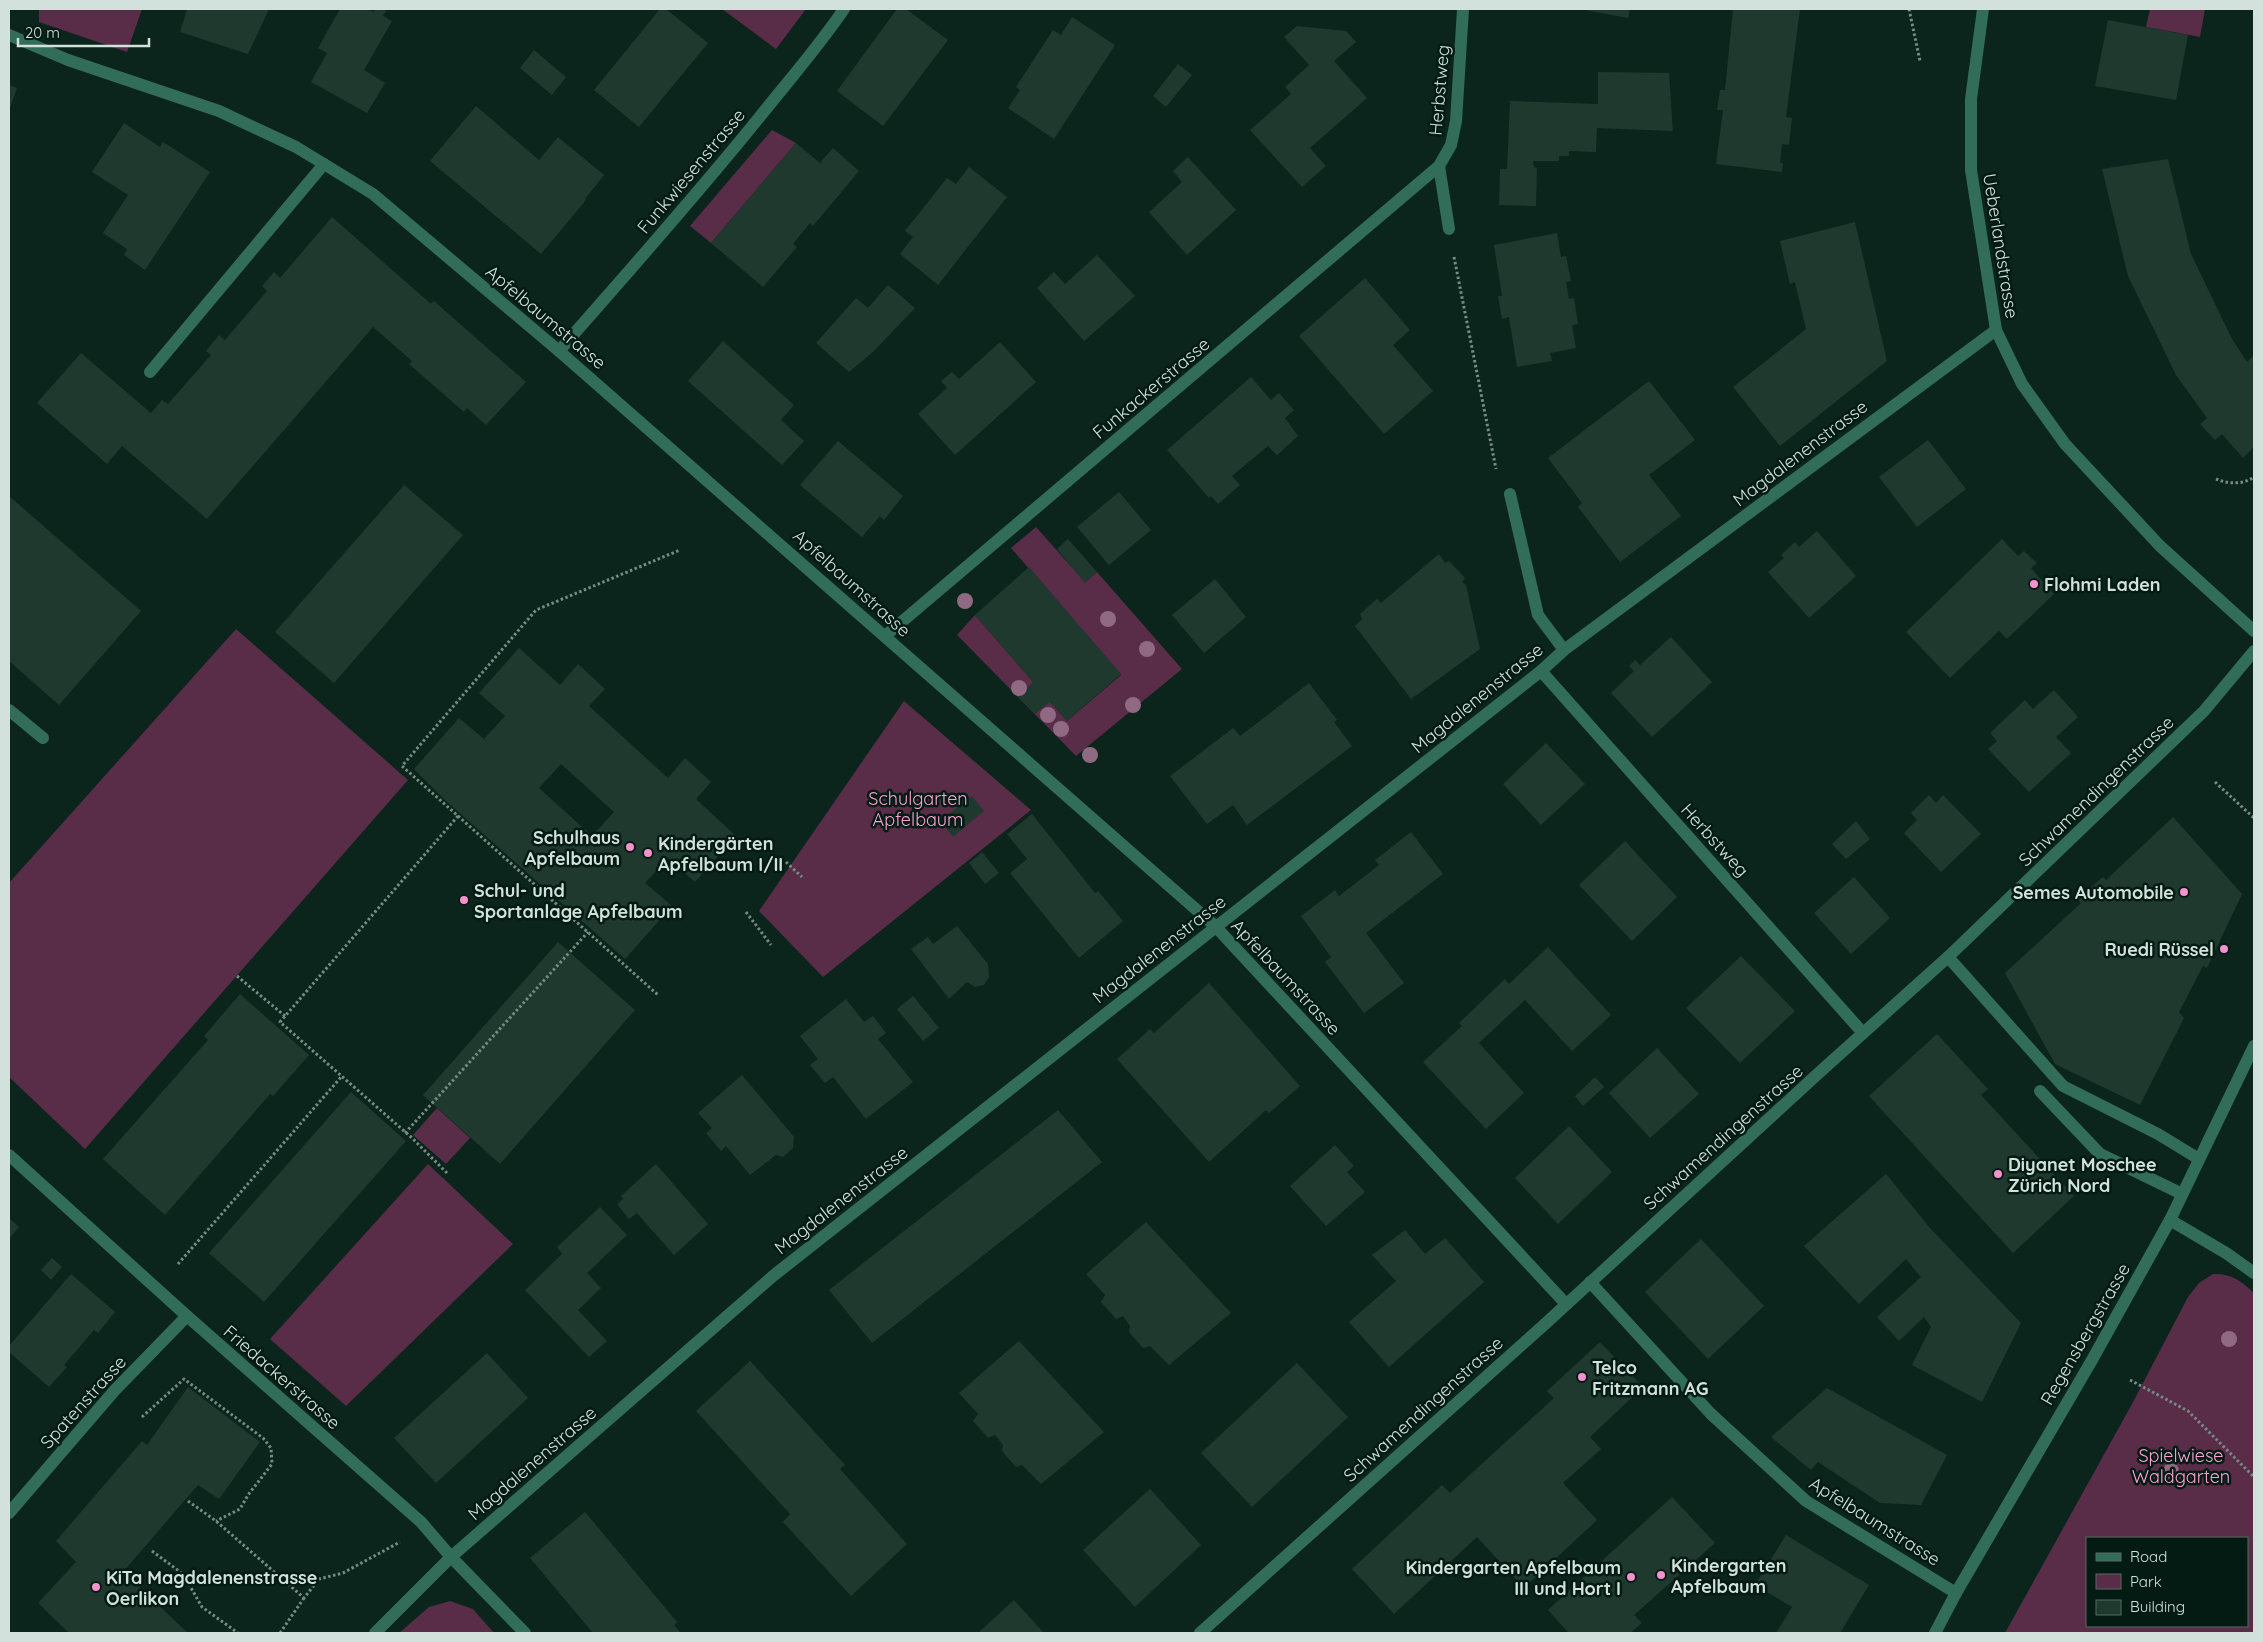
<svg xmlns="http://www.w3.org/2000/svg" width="2263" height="1642" font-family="Quicksand,sans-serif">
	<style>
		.green { fill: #592c47; fill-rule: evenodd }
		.building { fill: #1f392f; fill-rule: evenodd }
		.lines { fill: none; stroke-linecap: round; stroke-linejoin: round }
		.path { stroke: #778b83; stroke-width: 3; stroke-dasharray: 2.5 2.5; stroke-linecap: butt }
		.service { stroke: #326d59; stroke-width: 12 }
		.minor { stroke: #326d59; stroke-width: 12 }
		.tertiary { stroke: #326d59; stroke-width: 12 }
		.tree { fill: #906982 }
		.poi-dot { fill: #f790cd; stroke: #031b13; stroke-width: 2 }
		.labels { text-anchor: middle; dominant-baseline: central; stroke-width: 5; stroke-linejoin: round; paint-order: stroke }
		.street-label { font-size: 18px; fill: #d2e1db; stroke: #031b13 }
		.poi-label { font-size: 18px; font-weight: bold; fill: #d2e1db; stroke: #031b13; text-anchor: start }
		.park-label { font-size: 18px; fill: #fca1d6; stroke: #031b13 }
	</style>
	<rect width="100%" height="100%" fill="#0b251c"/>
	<g class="green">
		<polygon points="39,9 142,9 127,52 39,22"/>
		<polygon points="722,9 806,9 776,49"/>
		<polygon points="2150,9 2205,9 2200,37 2146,27"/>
		<polygon points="772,130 796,143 711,243 690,226"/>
		<polygon points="1036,527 1085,582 1097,572 1182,669 1076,756 957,635 975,615 1067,721 1121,675 1011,548"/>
		<polygon points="236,629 408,780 85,1149 9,1077 9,883"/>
		<polygon points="904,701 1031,810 823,977 759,911"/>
		<polygon points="437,1108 470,1138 446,1164 413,1135"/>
		<polygon points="428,1164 513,1244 346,1406 270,1339"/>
		<path d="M2213,1274C2231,1273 2241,1281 2254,1293V1633H2005L2132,1404L2188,1297L2199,1283ZM2087,1538H2247V1626H2087Z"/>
		<polygon points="450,1601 473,1609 494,1633 399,1633 429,1607"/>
	</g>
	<g class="building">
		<polygon points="187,9 269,9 248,54 180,32"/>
		<polygon points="340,9 368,9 373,12 375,9 383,9 386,11 383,16 392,21 364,70 385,83 367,113 311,82 327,53 318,48"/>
		<polygon points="660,9 666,9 708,43 639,127 594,90"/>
		<polygon points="897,9 906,9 948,40 883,126 837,91"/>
		<polygon points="1580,9 1630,9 1628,18"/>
		<polygon points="1733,9 1800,9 1786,117 1792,118 1789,145 1782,144 1780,163 1783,163 1782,172 1716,164 1723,110 1717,110 1720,90 1725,90"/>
		<polygon points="1072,17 1115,45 1054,139 1008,108 1020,90 1016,87 1053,30 1061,35"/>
		<polygon points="2108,20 2188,35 2176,100 2095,86"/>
		<polygon points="1297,26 1346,31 1356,42 1334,61 1367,98 1310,148 1326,166 1302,187 1250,130 1291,94 1285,87 1309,65 1284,37"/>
		<polygon points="534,50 566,77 552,95 520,68"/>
		<polygon points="1178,64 1192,75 1166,107 1153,96"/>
		<polygon points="1598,72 1669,73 1673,131 1597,128 1596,152 1569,151 1569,156 1559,156 1559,161 1533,161 1534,167 1537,168 1536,206 1499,205 1500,169 1507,169 1510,101 1598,104"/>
		<polygon points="9,85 17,88 9,111"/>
		<polygon points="476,106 539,160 558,137 604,175 585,199 586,200 541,254 430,161"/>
		<polygon points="124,123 160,147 163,142 210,172 145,270 124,255 127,249 103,233 128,195 92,172"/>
		<polygon points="796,143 820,163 833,148 859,171 813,226 810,223 801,234 793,244 797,247 763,287 711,243"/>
		<polygon points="1188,157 1236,210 1187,255 1149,212 1182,182 1173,171"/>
		<polygon points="2168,159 2191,254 2232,339 2247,362 2254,355 2254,447 2243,458 2222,434 2215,440 2200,424 2207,418 2176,375 2128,276 2102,169"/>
		<polygon points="969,167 1007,197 938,285 900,254 913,237 905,231 947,178 956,184"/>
		<polygon points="332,217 431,304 434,301 526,382 486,425 467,408 464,412 409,364 412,361 373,327 207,519 122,446 107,464 37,403 81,353 151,413 162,400 168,404 211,355 206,351 219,335 225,340 267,291 262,286 274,272 280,278"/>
		<polygon points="1855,222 1887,361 1780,446 1733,387 1806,329 1795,282 1790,284 1780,241"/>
		<polygon points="1557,233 1561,257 1566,256 1571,281 1566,282 1569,299 1574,298 1578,324 1572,325 1576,348 1550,353 1552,361 1517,367 1509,317 1502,319 1498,296 1502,296 1494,245"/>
		<polygon points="1097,255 1135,296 1084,341 1037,288 1054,272 1065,284"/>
		<polygon points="1365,278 1410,330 1393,345 1433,391 1384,434 1299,336"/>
		<polygon points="888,285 915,308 873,352 849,372 816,343 856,298 868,308"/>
		<polygon points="723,341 794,405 781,420 804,441 782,465 688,381"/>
		<polygon points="1000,342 1036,382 955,455 918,414 947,388 941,381 952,372 959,379"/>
		<polygon points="1251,377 1271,400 1279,393 1294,410 1285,418 1298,436 1277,455 1268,446 1232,476 1240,485 1218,504 1211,496 1209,498 1167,450"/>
		<polygon points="1649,381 1695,440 1649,475 1681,516 1620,562 1578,507 1582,503 1548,458"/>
		<polygon points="1928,440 1966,489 1917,527 1879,477"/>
		<polygon points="838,441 903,496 884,520 880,516 862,537 800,485"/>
		<polygon points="404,485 463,535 334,683 275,632"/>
		<polygon points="1119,492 1151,530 1109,565 1077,527"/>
		<polygon points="9,496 141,611 59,705 9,661"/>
		<polygon points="1817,531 1856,576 1809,618 1768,572 1784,558 1781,555 1795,542 1799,547"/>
		<polygon points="1068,539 1097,572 1085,583 1057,549"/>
		<polygon points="2002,539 2018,556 2024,551 2037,563 2031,568 2054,594 2007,639 1999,631 1950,678 1906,632"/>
		<polygon points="1439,554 1445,563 1449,561 1465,578 1462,582 1466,585 1480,649 1411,699 1355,626 1362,619 1360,614 1377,599 1381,603"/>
		<polygon points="1029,567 1121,674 1067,721 1050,702 1035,714 1018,697 1033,682 975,615"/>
		<polygon points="1215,579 1246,617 1204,653 1172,615"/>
		<polygon points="1671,637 1712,682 1652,737 1611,693 1634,671 1629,666 1635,660 1640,665"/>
		<path d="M519,648L560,685L578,664L605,689L589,706L668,778L685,758L711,782L696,799L736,836L695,882L668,858L645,883L672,906L625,959L446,801L414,769L459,718L484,739L505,716L479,693ZM561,764L614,812L592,836L539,788Z"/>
		<polygon points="1309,683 1337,720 1334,722 1352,746 1247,825 1233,805 1207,824 1170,776 1233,728 1240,736"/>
		<polygon points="2054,690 2078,717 2056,737 2071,753 2029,792 1988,749 1997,741 1990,733 2025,700 2033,709"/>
		<polygon points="1546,743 1585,784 1541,825 1503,784"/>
		<polygon points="1929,795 1936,803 1943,795 1981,834 1941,872 1904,833 1917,820 1911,813"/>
		<polygon points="972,796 984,811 953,837 940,821"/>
		<polygon points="1032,814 1095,893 1098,891 1123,921 1079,958 1010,873 1027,859 1007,834"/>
		<polygon points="2173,817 2242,894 2207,968 2203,966 2179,1012 2184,1018 2140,1105 2055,1064 2005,973 2081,903 2077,899 2103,877 2106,880"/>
		<polygon points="1856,821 1870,839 1846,859 1832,844"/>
		<polygon points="1411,832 1443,874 1366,933 1404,983 1364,1013 1325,962 1331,957 1301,916 1335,890 1339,896 1379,865 1375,860"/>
		<polygon points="1625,841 1677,897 1632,941 1579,885"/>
		<polygon points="982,852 999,873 985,884 969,863"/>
		<polygon points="1854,877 1890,918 1851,954 1814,913"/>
		<polygon points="957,926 988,964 989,977 984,985 975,987 967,982 949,999 911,949 928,937 933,944"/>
		<polygon points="558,942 635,1010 500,1164 423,1095"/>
		<polygon points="1548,947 1611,1015 1572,1051 1525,1000 1479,1043 1524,1093 1486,1129 1423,1062 1462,1026 1459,1023 1505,979 1509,984"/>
		<polygon points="1741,956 1795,1011 1740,1063 1686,1008"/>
		<polygon points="1209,983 1300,1086 1269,1113 1266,1110 1209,1162 1117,1059 1150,1029 1154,1033"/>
		<polygon points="240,994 309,1055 273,1096 270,1094 165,1215 103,1159 208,1040 204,1036"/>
		<polygon points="913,996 939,1028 923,1041 897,1009"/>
		<polygon points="846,999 864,1022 873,1016 886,1033 878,1039 913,1082 866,1119 833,1077 825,1083 810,1065 818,1059 800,1036"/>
		<polygon points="1937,1034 1988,1089 1981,1095 2074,1196 2013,1253 1869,1096"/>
		<polygon points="1657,1048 1699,1094 1650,1138 1609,1093"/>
		<polygon points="742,1075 794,1137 793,1148 783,1157 776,1155 750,1175 726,1146 721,1151 706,1133 712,1128 698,1113"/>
		<polygon points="1595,1077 1604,1087 1583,1106 1575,1096"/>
		<polygon points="351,1092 406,1141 264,1302 209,1253"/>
		<polygon points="1058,1110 1102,1162 872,1343 829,1290"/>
		<polygon points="1569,1126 1612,1172 1558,1224 1515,1178"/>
		<polygon points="1335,1145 1354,1166 1347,1172 1365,1192 1326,1226 1290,1186"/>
		<polygon points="656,1164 708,1224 674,1255 637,1213 629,1219 617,1204 623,1199 621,1196"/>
		<polygon points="1886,1174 1930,1228 2021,1323 1982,1402 1912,1365 1931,1327 1924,1317 1899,1341 1877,1317 1921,1277 1906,1259 1859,1304 1804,1246"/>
		<polygon points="600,1207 627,1235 587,1273 601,1288 578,1310 607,1341 589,1357 525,1290 562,1254 557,1247"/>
		<polygon points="9,1218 19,1227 9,1239"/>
		<polygon points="1146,1222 1231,1313 1169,1365 1150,1346 1143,1348 1129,1332 1130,1326 1123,1316 1116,1319 1101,1302 1105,1295 1086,1274"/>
		<polygon points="1405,1230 1425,1254 1445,1238 1484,1282 1389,1367 1349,1322 1396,1281 1372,1255"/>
		<polygon points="1701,1239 1764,1306 1708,1359 1645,1292"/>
		<polygon points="52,1258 62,1267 51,1280 41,1270"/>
		<polygon points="71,1274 115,1312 98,1333 94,1330 64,1365 67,1367 49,1387 9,1352 9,1346"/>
		<polygon points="1019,1341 1104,1432 1041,1484 1022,1465 1016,1467 1002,1451 1003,1445 995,1435 988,1438 973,1421 978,1414 959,1393"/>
		<polygon points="1600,1342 1643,1387 1590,1437 1601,1449 1563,1483 1597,1520 1524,1588 1477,1537 1394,1614 1352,1569 1442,1485 1450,1493 1554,1398 1547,1391"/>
		<polygon points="487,1353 528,1398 436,1483 394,1438"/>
		<polygon points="750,1361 845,1465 840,1469 907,1544 851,1596 783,1522 790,1514 696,1411"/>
		<polygon points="1297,1363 1348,1417 1252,1507 1201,1453"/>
		<polygon points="188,1387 260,1442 219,1499 198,1485 123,1572 188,1633 69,1633 38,1603 76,1562 56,1541 142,1441 147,1445"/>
		<polygon points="1827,1388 1947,1455 1921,1505 1880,1503 1818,1462 1811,1470 1771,1437"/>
		<polygon points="1150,1489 1201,1545 1135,1607 1083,1550"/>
		<polygon points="1672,1497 1715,1543 1634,1615 1642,1623 1630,1633 1569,1633 1548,1610"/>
		<polygon points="585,1512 677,1622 674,1625 681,1633 593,1633 530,1558"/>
		<polygon points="1786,1535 1869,1585 1840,1633 1776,1633 1792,1607 1755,1585"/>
		<polygon points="1014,1600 1044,1633 978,1633"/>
	</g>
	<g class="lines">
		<g class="path">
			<polyline points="1909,9 1920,61"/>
			<polyline points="1454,257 1496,469"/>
			<path d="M2216,479C2228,484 2243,485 2254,477"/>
			<polyline points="2215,782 2254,818"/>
			<polyline points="458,816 658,995"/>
			<polyline points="786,862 802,877"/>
			<polyline points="746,912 771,945"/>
			<polyline points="237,976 285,1016"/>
			<polyline points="405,1133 588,932"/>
			<polyline points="447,1173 411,1137 280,1022 458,816 402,766 536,610 680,550"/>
			<polyline points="178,1264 342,1076"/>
			<polyline points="2130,1380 2188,1411 2254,1477"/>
			<polyline points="142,1417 184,1379 263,1438 271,1448 272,1464 248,1495 240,1509 216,1521"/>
			<polyline points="188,1501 216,1521 304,1598 319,1579 343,1573 400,1542"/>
			<polyline points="152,1551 183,1574 202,1607 238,1633"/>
			<polyline points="280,1633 304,1598"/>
		</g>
		<g class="service">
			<polyline points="150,372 324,164"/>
			<polyline points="1541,671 1863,1033"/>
			<polyline points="9,710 43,738"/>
			<polyline points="1948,957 2063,1086 2158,1134 2199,1159"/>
			<polyline points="2040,1091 2100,1154 2182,1194"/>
		</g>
		<g class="minor">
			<polyline points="9,35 68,60 219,111 296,147 373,194 559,351 1215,926 1566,1304"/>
			<polyline points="1439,166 1449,229"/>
			<path d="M559,351C628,272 697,195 762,114C790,79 819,46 844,9"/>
			<polyline points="1510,494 1538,615 1564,650"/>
			<polyline points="885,636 1439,166 1451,145 1456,121 1463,9"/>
			<polyline points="9,1155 187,1316 421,1522 451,1557 525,1633"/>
			<polyline points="2170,1220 2226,1253 2254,1273"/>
			<polyline points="1590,1282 1711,1414 1806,1501 1956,1593"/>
			<polyline points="9,1513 115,1390 187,1316"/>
			<polyline points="375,1633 451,1557 773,1276 1541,671 1564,650 1996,330"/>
			<polyline points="1935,1633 1956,1593 2092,1360 2170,1220 2254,1046"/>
		</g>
		<g class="tertiary">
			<polyline points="1983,9 1971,99 1971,170 1996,330 2022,384 2065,444 2160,546 2254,631"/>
			<polyline points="1200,1633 1545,1324 1822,1070 1948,957 2204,711 2254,651"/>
		</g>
	</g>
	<g class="tree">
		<circle cx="965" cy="601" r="8"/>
		<circle cx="1108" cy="619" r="8"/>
		<circle cx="1147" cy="649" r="8"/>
		<circle cx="1019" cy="688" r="8"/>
		<circle cx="1133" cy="705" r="8"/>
		<circle cx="1048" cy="715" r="8"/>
		<circle cx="1061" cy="729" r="8"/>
		<circle cx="1090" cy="755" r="8"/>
		<circle cx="2229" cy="1339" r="8"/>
		<circle cx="2171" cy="1471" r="8"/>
	</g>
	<g class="poi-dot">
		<circle cx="2034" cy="584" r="5"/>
		<circle cx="630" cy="847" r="5"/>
		<circle cx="648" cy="853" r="5"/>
		<circle cx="2184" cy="892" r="5"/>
		<circle cx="464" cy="900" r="5"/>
		<circle cx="2224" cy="949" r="5"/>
		<circle cx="1998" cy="1174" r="5"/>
		<circle cx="1582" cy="1377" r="5"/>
		<circle cx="1661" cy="1575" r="5"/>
		<circle cx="1631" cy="1577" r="5"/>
		<circle cx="96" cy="1587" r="5"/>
	</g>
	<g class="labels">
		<g class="street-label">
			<text transform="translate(1439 90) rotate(-85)">Herbstweg</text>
			<text transform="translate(691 171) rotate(-50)">Funkwiesenstrasse</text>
			<text transform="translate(2001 246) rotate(81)">Ueberlandstrasse</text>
			<text transform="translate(546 317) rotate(40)">Apfelbaumstrasse</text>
			<text transform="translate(1151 388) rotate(-40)">Funkackerstrasse</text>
			<text transform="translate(1800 453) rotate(-37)">Magdalenenstrasse</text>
			<text transform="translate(852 583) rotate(42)">Apfelbaumstrasse</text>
			<text transform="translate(1477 698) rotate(-39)">Magdalenenstrasse</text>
			<text transform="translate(2096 791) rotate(-44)">Schwamendingenstrasse</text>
			<text transform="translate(1715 840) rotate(48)">Herbstweg</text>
			<text transform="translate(1159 949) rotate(-38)">Magdalenenstrasse</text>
			<text transform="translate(1286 977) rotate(47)">Apfelbaumstrasse</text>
			<text transform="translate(1723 1137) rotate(-42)">Schwamendingenstrasse</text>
			<text transform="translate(841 1200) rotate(-38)">Magdalenenstrasse</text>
			<text transform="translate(2085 1334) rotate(-60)">Regensbergstrasse</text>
			<text transform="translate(282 1377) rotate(41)">Friedackerstrasse</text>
			<text transform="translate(83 1402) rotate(-48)">Spatenstrasse</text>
			<text transform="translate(1423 1409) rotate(-42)">Schwamendingenstrasse</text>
			<text transform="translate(532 1463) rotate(-41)">Magdalenenstrasse</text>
			<text transform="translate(1875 1521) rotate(32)">Apfelbaumstrasse</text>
		</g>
		<g class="poi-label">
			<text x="2044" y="584">Flohmi Laden</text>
			<text x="620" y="837" text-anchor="end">Schulhaus<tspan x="620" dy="21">Apfelbaum</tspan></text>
			<text x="658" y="843">Kindergärten<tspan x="658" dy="21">Apfelbaum I/II</tspan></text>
			<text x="474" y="890">Schul- und<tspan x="474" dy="21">Sportanlage Apfelbaum</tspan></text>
			<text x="2174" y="892" text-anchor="end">Semes Automobile</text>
			<text x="2214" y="949" text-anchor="end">Ruedi Rüssel</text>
			<text x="2008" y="1164">Diyanet Moschee<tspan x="2008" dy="21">Zürich Nord</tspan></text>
			<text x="1592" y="1367">Telco<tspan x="1592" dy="21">Fritzmann AG</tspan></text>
			<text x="1671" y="1565">Kindergarten<tspan x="1671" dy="21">Apfelbaum</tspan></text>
			<text x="1621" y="1567" text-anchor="end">Kindergarten Apfelbaum<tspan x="1621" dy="21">III und Hort I</tspan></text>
			<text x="106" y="1577">KiTa Magdalenenstrasse<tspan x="106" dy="21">Oerlikon</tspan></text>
		</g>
		<g class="park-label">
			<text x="918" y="798">Schulgarten<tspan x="918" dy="21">Apfelbaum</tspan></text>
			<text x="2181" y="1455">Spielwiese<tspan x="2181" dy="21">Waldgarten</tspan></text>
		</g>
	</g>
	<rect width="2263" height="1642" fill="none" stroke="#d2e1db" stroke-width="20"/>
	<rect x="2086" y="1537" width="162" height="90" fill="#031b13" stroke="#566a63"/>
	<rect x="2096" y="1553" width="25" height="8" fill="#326d59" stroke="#566a63"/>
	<text x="2130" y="1562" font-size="15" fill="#d2e1db">Road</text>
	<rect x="2096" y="1574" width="25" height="15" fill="#592c47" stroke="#566a63"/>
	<text x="2130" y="1587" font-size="15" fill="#d2e1db">Park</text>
	<rect x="2096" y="1600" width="25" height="15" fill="#1f392f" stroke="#566a63"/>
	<text x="2130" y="1612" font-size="15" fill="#d2e1db">Building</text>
	<path d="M18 38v8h131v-8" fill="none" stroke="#d2e1db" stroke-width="2.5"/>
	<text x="25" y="38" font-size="15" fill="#d2e1db" stroke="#031b13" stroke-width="4" paint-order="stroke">20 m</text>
</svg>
